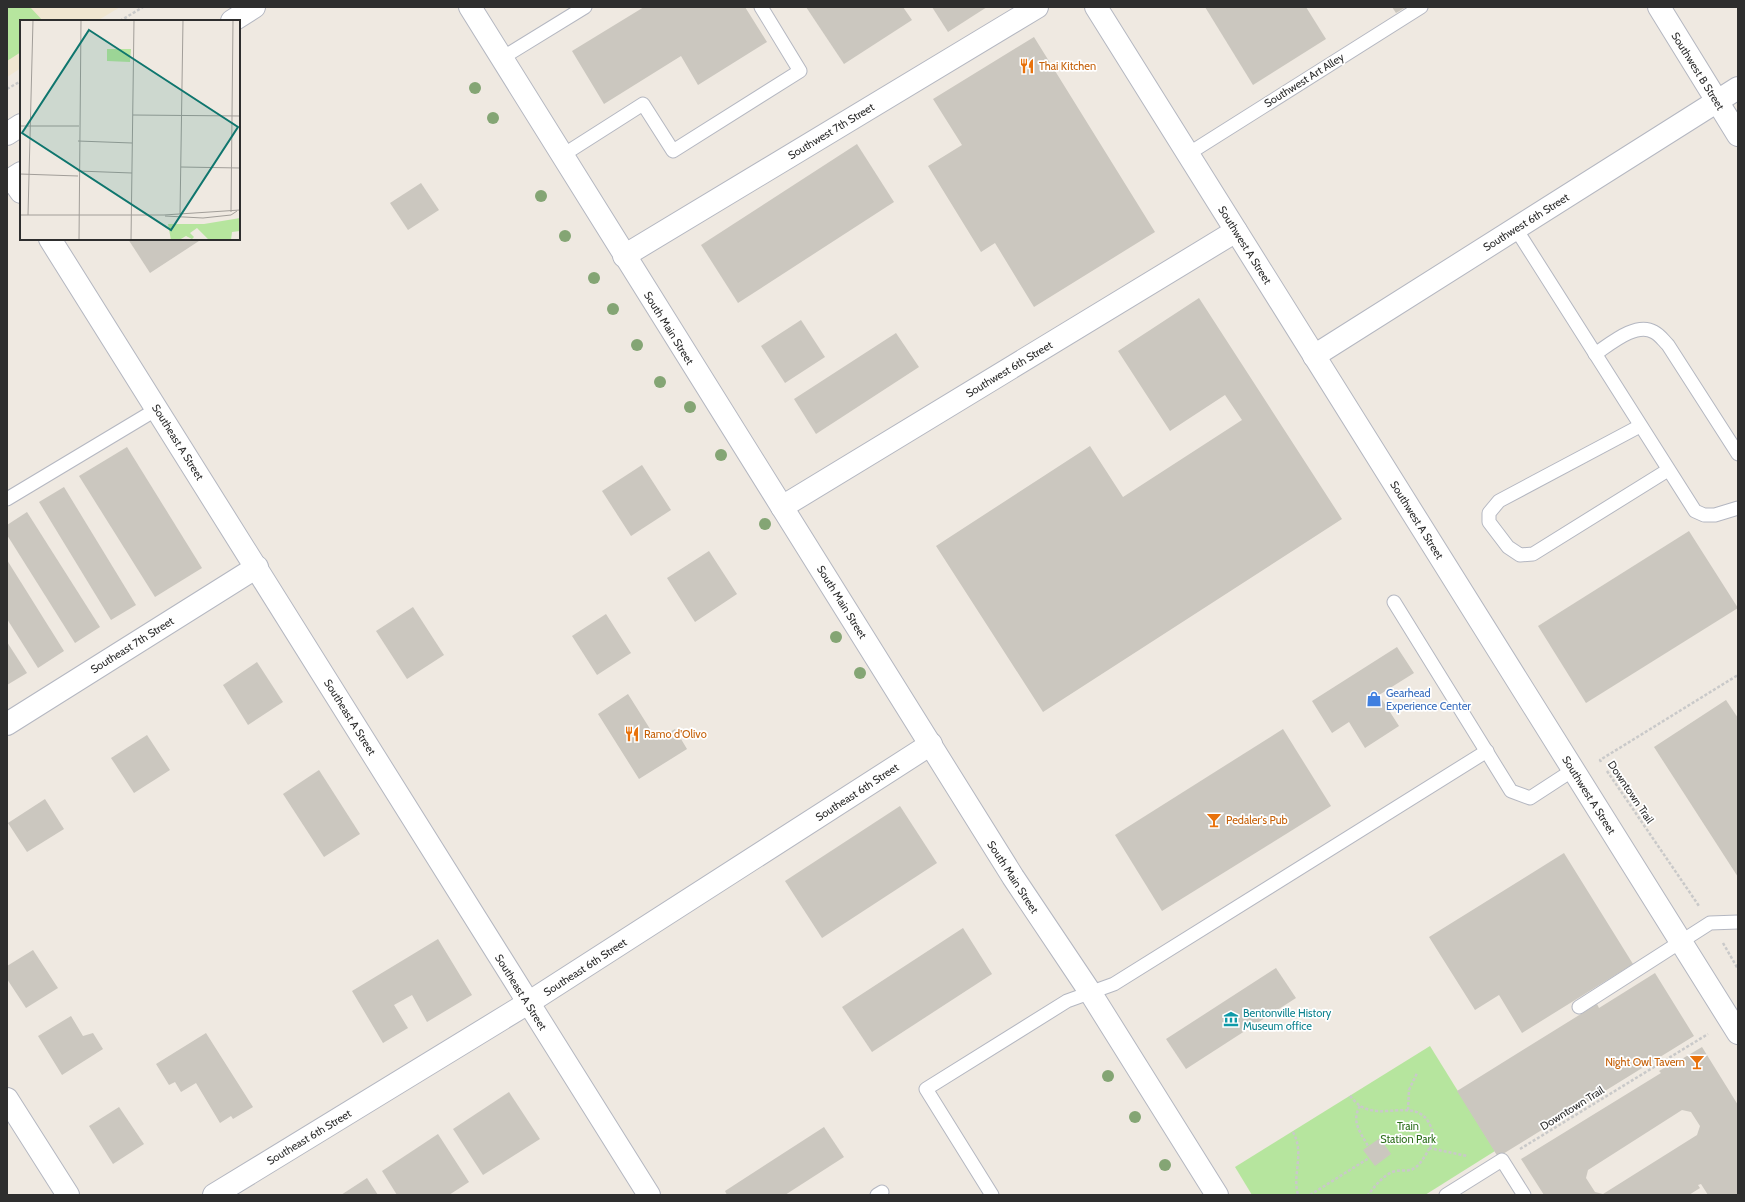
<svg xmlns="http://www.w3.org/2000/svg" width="1745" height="1202" font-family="Cabin,sans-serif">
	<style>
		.education { fill: #f0e6d1 }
		.green { fill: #b6e59e }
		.building { fill: #cbc7bf; fill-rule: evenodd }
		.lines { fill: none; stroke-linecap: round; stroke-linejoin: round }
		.lane-casing { stroke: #b4b7c1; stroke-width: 15 }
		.street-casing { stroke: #b4b7c1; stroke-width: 24 }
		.secondary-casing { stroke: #b4b7c1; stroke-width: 24 }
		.path { stroke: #c9c9c9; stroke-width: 2.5; stroke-dasharray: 3 2; stroke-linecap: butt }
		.lane { stroke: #fff; stroke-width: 13 }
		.street { stroke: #fff; stroke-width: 22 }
		.secondary { stroke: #fff; stroke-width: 22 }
		.tree { fill: #84a574 }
		.labels { text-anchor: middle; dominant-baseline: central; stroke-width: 3.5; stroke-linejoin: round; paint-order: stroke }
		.food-label { font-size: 11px; fill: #c56008; stroke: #fff; text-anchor: start }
		.street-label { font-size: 11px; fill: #2e2e2e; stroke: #fff }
		.shop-label { font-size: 11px; fill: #366cbe; stroke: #fff; text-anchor: start }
		.culture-label { font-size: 11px; fill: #0d838f; stroke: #fff; text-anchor: start }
		.park-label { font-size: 11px; fill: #2c6e1b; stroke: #fff }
		.inset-road { fill: none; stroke: #a29e99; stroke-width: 1 }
		.view { fill: #0f766e; fill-opacity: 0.15; stroke: #0f766e; stroke-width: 2 }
		.inset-edge { fill: none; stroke: #2e2e2e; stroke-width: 2 }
	</style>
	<rect width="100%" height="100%" fill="#efe9e1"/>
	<polygon class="education" points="7,7 120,7 97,21 21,21 21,68 7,77"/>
	<g class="green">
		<polygon points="7,7 30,7 43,21 21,21 21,52 7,61"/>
		<polygon points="1430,1046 1495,1151 1425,1195 1252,1195 1235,1167"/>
	</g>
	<g class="building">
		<polygon points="644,7 745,7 767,42 698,85 681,56 604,104 572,51"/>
		<polygon points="806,7 903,7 912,20 844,64"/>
		<polygon points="932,7 987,7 948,32"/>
		<polygon points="1205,7 1306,7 1326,39 1253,85"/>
		<polygon points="1392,7 1406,7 1396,13"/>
		<polygon points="1034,37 1155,232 1034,307 995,243 981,252 928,166 962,145 933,99"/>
		<polygon points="857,144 894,202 738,303 701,245"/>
		<polygon points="421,183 439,210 408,230 390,203"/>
		<polygon points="128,239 202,239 150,273"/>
		<polygon points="1199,298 1342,519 1043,712 936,546 1090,446 1123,497 1242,420 1225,395 1170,431 1118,351"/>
		<polygon points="801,320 825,357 785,383 761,346"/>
		<polygon points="896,333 919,367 816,434 794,399"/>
		<polygon points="127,447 202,568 155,597 79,476"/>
		<polygon points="642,465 671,510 631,536 602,491"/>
		<polygon points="64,487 136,605 111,620 39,502"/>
		<polygon points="27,512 100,627 75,643 7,535 7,525"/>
		<polygon points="1689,531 1738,608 1586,703 1538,626"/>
		<polygon points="709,551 737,594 695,622 667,578"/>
		<polygon points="7,560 64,651 38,668 7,619"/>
		<polygon points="413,607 444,655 407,679 376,631"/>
		<polygon points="606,614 631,653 597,675 572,636"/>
		<polygon points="7,642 27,673 7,685"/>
		<polygon points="1397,647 1414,673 1379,695 1399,726 1365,748 1349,722 1332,733 1312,701"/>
		<polygon points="257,662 283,702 248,725 223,685"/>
		<polygon points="628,694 657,740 675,729 687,749 639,779 598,714"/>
		<polygon points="1726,700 1738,718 1738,877 1654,747"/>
		<polygon points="1283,729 1331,806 1162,911 1115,835"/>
		<polygon points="147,735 170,770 134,793 111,758"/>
		<polygon points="319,770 360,834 324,857 283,794"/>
		<polygon points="45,799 64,829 27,852 8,823"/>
		<polygon points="900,806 937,863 822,938 785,881"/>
		<polygon points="1564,853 1633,964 1522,1033 1499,995 1475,1010 1429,937"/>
		<polygon points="963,928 992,974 872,1052 842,1007"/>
		<polygon points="438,939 472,995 427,1022 412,995 394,1005 408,1028 383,1043 352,991"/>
		<polygon points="33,950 58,988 26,1008 7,979 7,966"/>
		<polygon points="1276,968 1296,998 1186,1069 1166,1039"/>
		<polygon points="1655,973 1694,1036 1498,1157 1457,1091 1597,1004 1599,1008"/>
		<polygon points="71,1016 83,1036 93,1033 103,1049 62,1075 38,1036"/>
		<polygon points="206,1033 253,1107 233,1119 231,1116 220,1123 196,1083 181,1092 175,1082 169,1085 156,1064"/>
		<path d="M1702,1047L1738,1105V1195H1708L1701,1184L1698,1185L1700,1188L1689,1195H1544L1521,1159L1661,1073L1659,1071L1674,1062L1675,1063ZM1682,1110L1691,1112L1700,1126L1697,1135L1603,1194L1595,1192L1586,1178L1588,1170Z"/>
		<polygon points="509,1092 540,1139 483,1175 453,1129"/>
		<polygon points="119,1107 144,1144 113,1164 89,1126"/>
		<polygon points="824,1127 844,1157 785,1195 727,1195 725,1191"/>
		<polygon points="438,1134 469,1182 449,1195 397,1195 382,1171"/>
		<polygon points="1380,1138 1391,1154 1375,1166 1363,1150"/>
		<polygon points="367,1178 378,1195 341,1195"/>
	</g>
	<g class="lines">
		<g class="lane-casing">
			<g id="lane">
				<polyline points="502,58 585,7"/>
				<polyline points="1188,154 1421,7"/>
				<polyline points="563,155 643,104 673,151 800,71 761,7"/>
				<polyline points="1516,229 1695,511 1704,515 1715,515 1738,508"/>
				<path d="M1595,354C1609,345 1636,321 1654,332C1660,335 1663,340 1668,345L1738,454"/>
				<polyline points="1640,426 1499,501 1489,513 1489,522 1508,547 1520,555 1533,554 1668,470"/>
				<polyline points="7,499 157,409"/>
				<polyline points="1394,602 1511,791 1530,798 1573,770"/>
				<polyline points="1579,1007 1710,923 1738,922"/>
				<polyline points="877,1195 882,1192"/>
				<polyline points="992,1195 926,1089 1067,1001 1114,984 1487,751"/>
				<polyline points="1446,1195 1502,1160 1524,1195"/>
			</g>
		</g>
		<g class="street-casing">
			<g id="street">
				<polyline points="1659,7 1738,135"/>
				<polyline points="12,179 21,192"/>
				<polyline points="50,239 649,1195"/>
				<polyline points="624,256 1037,7"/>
				<polyline points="1314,356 1738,88"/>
				<polyline points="782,507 1236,231"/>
				<polyline points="7,724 257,567"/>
				<polyline points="7,1099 68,1195"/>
				<polyline points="214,1195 528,1003 931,744"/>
			</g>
		</g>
		<g class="secondary-casing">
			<g id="secondary">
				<polyline points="470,7 1013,877 1090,992 1217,1195"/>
				<polyline points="1096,7 1738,1033"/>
				<polyline points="232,21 254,7"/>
				<polyline points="7,134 21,125"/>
				<polyline points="7,182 21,173"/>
			</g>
		</g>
		<g class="path">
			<polyline points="120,21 143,7"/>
			<polyline points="7,89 21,81"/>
			<polyline points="1601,762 1600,760 1738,675"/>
			<polyline points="1607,771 1699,906"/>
			<polyline points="1723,943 1738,969"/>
			<path d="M1350,1096C1355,1101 1359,1107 1367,1109C1390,1117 1419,1098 1431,1127C1436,1140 1427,1154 1420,1163C1410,1175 1404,1168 1392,1172C1382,1177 1375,1186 1368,1195"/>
			<path d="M1360,1106C1351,1121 1360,1132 1368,1146"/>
			<polyline points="1408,1110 1409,1090 1417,1073"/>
			<path d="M1293,1132C1305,1154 1292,1173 1298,1195"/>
			<polyline points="1429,1148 1467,1156"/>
			<polyline points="1520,1149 1708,1034"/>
			<polyline points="1310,1195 1369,1158"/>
		</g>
		<use href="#lane" class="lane"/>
		<use href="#street" class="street"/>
		<use href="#secondary" class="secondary"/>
	</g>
	<g class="tree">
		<circle cx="475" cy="88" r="6"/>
		<circle cx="493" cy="118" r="6"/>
		<circle cx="541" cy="196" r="6"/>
		<circle cx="565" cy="236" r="6"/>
		<circle cx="594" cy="278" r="6"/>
		<circle cx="613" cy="309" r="6"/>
		<circle cx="637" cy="345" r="6"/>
		<circle cx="660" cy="382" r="6"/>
		<circle cx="690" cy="407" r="6"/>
		<circle cx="721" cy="455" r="6"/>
		<circle cx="765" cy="524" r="6"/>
		<circle cx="836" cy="637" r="6"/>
		<circle cx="860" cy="673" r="6"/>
		<circle cx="1108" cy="1076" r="6"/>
		<circle cx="1135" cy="1117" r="6"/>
		<circle cx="1165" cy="1165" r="6"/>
	</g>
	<defs>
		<g id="restaurant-bare" transform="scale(1.2)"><path d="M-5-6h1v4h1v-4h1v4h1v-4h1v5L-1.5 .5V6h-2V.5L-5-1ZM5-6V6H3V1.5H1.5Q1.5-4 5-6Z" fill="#e8710a" stroke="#fff" stroke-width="2.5" paint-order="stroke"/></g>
		<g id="shop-bare" transform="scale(1.2)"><path d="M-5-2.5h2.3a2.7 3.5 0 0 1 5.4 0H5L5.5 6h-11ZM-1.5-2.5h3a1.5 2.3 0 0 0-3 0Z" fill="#3f7fe0" stroke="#fff" stroke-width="2.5" paint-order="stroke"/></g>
		<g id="bar-bare" transform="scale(1.2)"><path d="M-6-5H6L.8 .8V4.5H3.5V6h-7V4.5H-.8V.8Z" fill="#e8710a" stroke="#fff" stroke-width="2.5" paint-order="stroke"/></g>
		<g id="museum-bare" transform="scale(1.2)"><path d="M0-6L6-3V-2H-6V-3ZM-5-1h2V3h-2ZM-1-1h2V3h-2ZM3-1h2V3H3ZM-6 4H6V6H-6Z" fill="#0f9aa8" stroke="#fff" stroke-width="2.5" paint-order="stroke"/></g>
	</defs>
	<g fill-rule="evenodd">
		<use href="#restaurant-bare" x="1027" y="66"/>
		<use href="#shop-bare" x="1374" y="699"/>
		<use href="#restaurant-bare" x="632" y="734"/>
		<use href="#bar-bare" x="1214" y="820"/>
		<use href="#museum-bare" x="1231" y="1019"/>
		<use href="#bar-bare" x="1697" y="1062"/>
	</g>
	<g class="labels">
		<g class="food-label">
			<text x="1039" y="66">Thai Kitchen</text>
			<text x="644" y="734">Ramo d'Olivo</text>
			<text x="1226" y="820">Pedaler's Pub</text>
			<text x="1685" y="1062" text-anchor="end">Night Owl Tavern</text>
		</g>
		<g class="street-label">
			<text transform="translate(1698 71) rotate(58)">Southwest B Street</text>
			<text transform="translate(1304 80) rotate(-32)">Southwest Art Alley</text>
			<text transform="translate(831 131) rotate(-31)">Southwest 7th Street</text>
			<text transform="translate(1526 222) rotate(-32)">Southwest 6th Street</text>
			<text transform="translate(1245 245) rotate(58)">Southwest A Street</text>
			<text transform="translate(669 328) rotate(58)">South Main Street</text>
			<text transform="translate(1009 369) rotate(-31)">Southwest 6th Street</text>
			<text transform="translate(178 442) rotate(58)">Southeast A Street</text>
			<text transform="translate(1417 520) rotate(58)">Southwest A Street</text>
			<text transform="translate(842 602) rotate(58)">South Main Street</text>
			<text transform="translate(132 645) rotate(-32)">Southeast 7th Street</text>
			<text transform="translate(350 717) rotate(58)">Southeast A Street</text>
			<text transform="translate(857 792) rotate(-33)">Southeast 6th Street</text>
			<text transform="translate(1631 792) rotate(56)">Downtown Trail</text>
			<text transform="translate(1589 795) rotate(58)">Southwest A Street</text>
			<text transform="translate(1013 877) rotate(57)">South Main Street</text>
			<text transform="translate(585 967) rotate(-33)">Southeast 6th Street</text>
			<text transform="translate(521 992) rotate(58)">Southeast A Street</text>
			<text transform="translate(1572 1108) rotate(-32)">Downtown Trail</text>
			<text transform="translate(309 1137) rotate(-31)">Southeast 6th Street</text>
		</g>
		<g class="shop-label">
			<text x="1386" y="693">Gearhead<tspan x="1386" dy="13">Experience Center</tspan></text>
		</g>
		<g class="culture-label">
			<text x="1243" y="1013">Bentonville History<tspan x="1243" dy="13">Museum office</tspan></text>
		</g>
		<g class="park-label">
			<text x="1408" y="1126">Train<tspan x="1408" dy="13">Station Park</tspan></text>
		</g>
	</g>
	<g transform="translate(20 20)">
		<rect width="220" height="220" fill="#efe9e1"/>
		<path d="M87,29H111L110,42L87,41ZM220,198V211L212,212L211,220H189L177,208L170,213L174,217L172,219L166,216L159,220H151L148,204H184Z" fill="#b6e59e"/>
		<path class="inset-road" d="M113,95L220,96M0,106H59M58,121L112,123M161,147L220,148M58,151L112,153M0,154L58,156M211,192L213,0M160,194L163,0M0,195H144L220,190M8,195L13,0M145,196L183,198L211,195L217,191M59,220L61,0M111,220L114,0"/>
		<path class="view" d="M69,10L218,107L151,210L2,113Z"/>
		<rect width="220" height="220" class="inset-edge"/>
	</g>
	<rect width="1745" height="1202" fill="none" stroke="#2e2e2e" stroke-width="16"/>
</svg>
